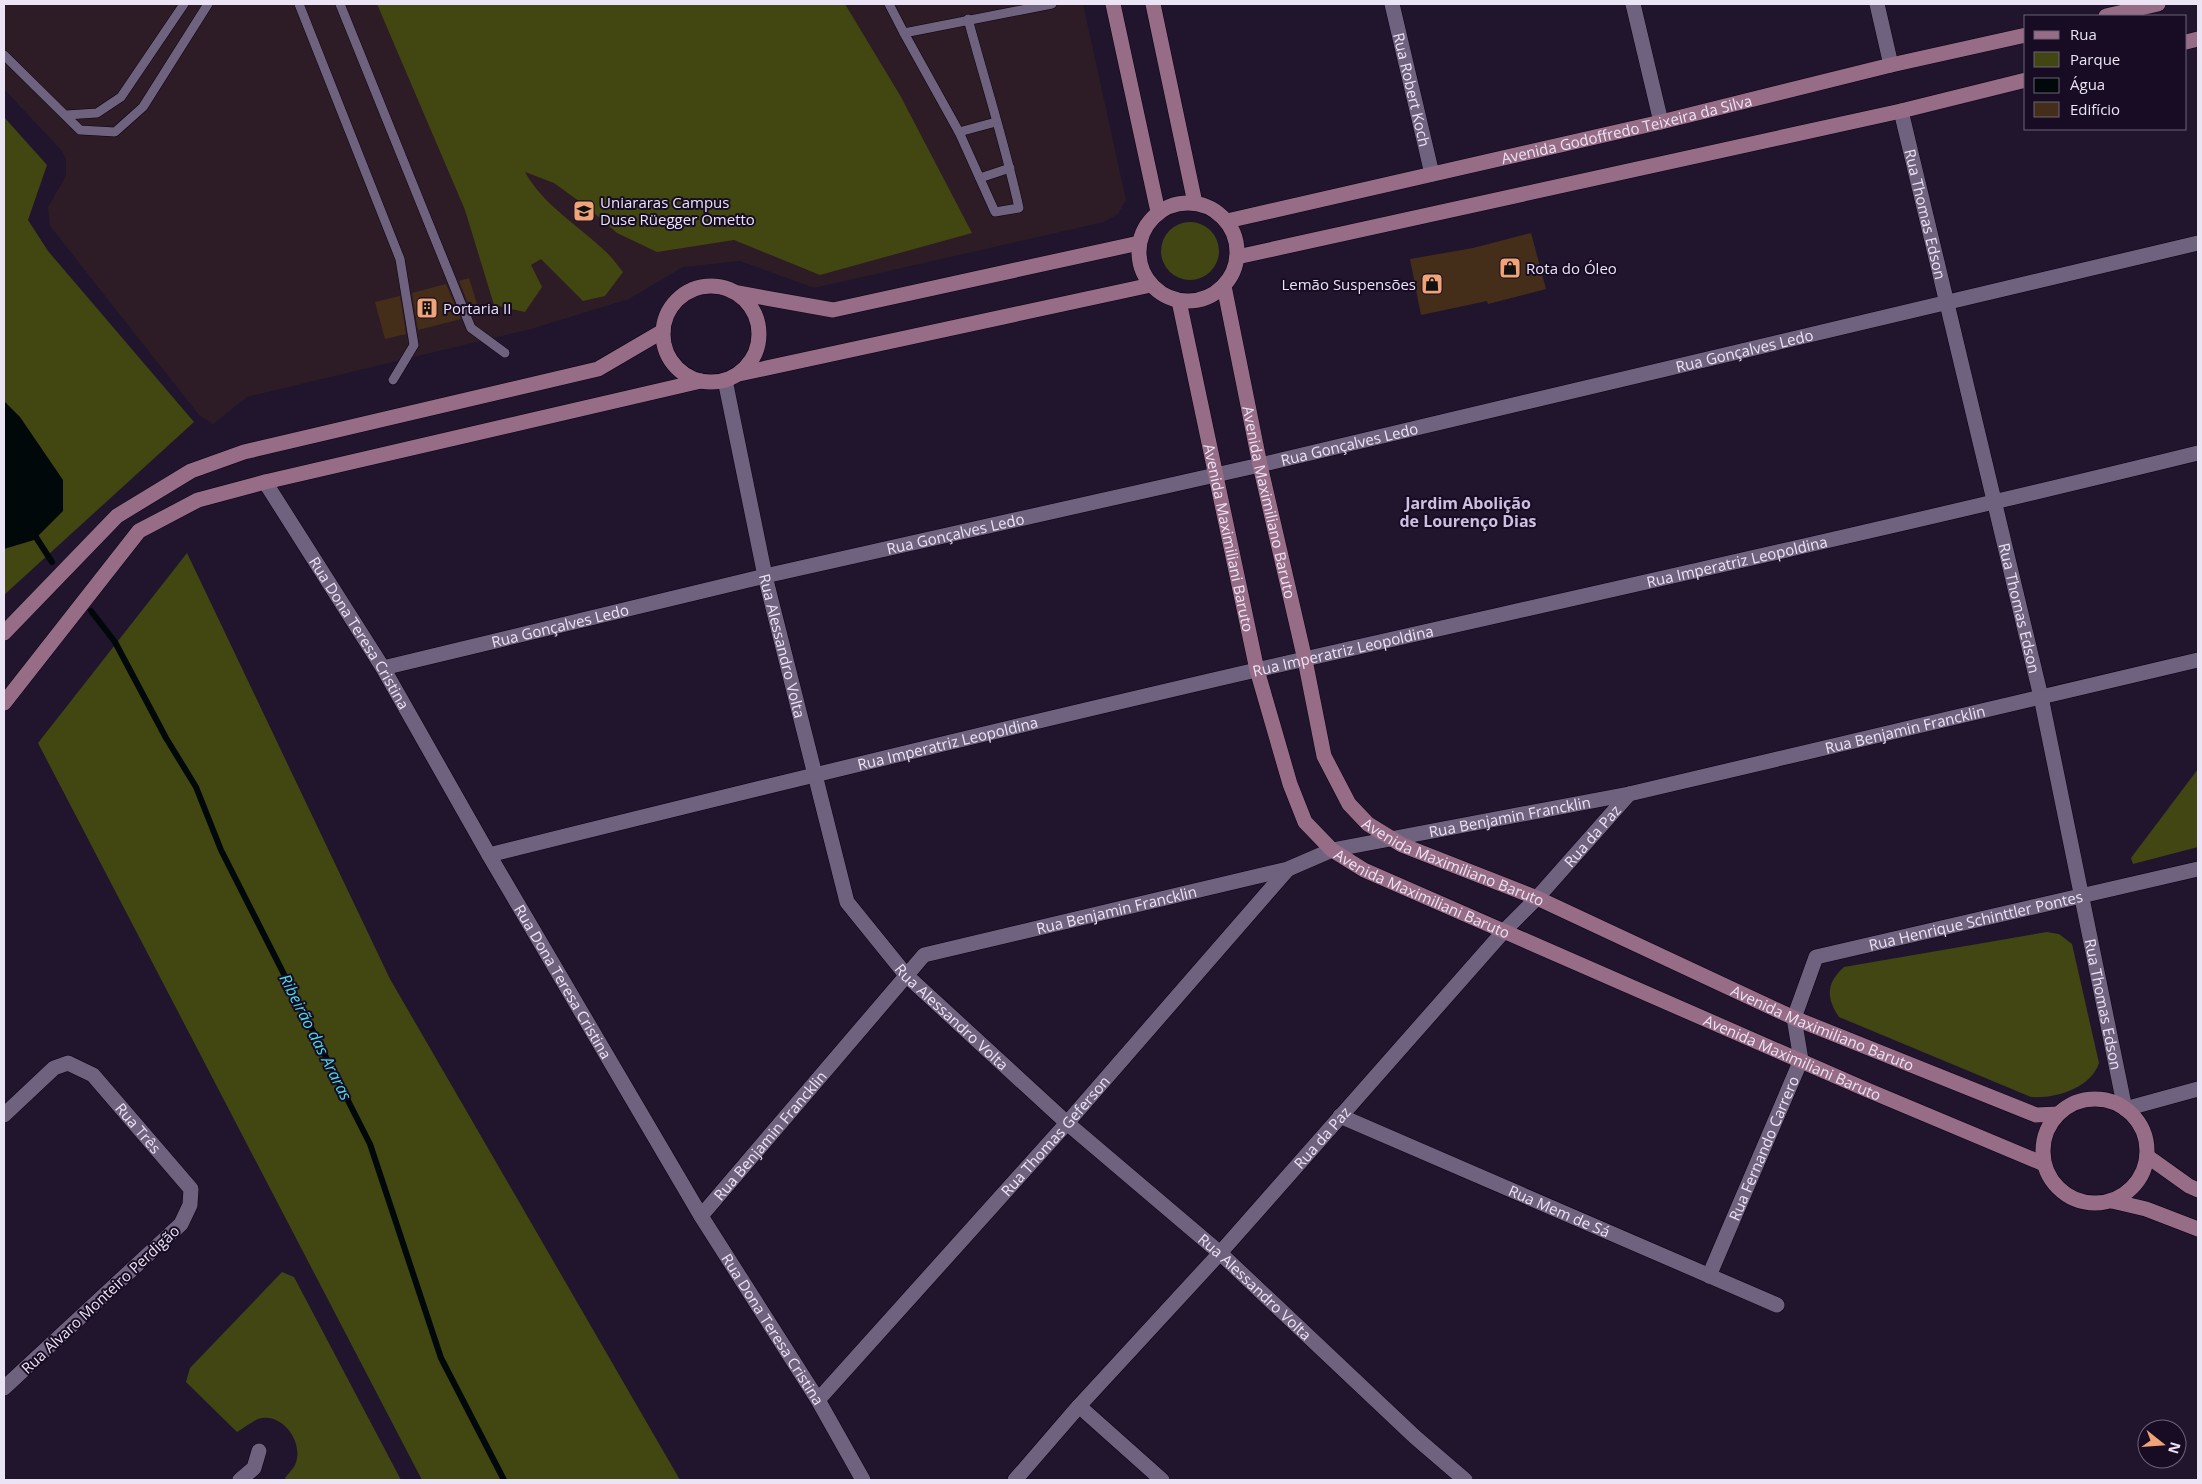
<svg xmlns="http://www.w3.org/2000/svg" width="2202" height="1484" font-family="'Open Sans',sans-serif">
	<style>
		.education { fill: #2d1c25 }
		.green { fill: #414613 }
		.forest { fill: #424610 }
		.water { fill: #000809 }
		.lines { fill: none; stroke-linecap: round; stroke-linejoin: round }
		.stream { stroke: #000809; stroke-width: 6 }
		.building { fill: #452e19 }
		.lane-casing { stroke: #0a0214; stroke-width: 10 }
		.street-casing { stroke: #0a0214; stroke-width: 16 }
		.secondary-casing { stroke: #0a0214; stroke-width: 16 }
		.lane { stroke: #6f627f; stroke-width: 9 }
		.street { stroke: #6f627f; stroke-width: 15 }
		.secondary { stroke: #976c87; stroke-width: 15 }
		.labels { text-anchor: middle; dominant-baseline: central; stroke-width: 4; stroke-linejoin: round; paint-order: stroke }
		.street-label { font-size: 15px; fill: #ebe4f5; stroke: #170c23 }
		.poi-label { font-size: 15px; fill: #ebe4f5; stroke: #170c23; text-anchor: start }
		.neighbourhood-label { font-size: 16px; font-weight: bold; fill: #cdbfe0; stroke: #170c23 }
		.water-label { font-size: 16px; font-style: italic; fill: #47dce6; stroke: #170c23 }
	</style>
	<rect width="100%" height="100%" fill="#20152d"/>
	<polygon class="education" points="4,4 1083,4 1126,200 1118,214 1104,222 814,288 740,261 683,267 629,299 531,329 247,397 213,424 199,415 50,226 48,207 66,176 66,159 62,151 4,89"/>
	<g class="green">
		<circle cx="1190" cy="251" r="29"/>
		<polygon points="2198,769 2198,847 2133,864 2131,858"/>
		<path d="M2047,932L2059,934L2072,944L2099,1063C2091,1088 2055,1099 2031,1097L1839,1017C1826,998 1826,983 1844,967Z"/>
		<path d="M282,1272L294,1277L401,1480H287L285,1478C288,1474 293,1469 295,1465C305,1443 282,1411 258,1419C251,1422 244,1428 237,1432L186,1382L190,1368Z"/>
	</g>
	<g class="forest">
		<path d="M377,4H845L901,97L972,233L820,275L734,240L657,252L617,233L587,207L554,183L525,172C544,206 578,225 605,251C612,257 617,265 623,272L605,296L583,301L541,259L531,265L542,287L525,312L494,305L465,210Z"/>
		<polygon points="4,117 47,165 28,220 48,251 194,422 4,595"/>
		<polygon points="187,553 390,979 680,1480 422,1480 38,743"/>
	</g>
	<polygon class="water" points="4,401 20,417 63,480 63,511 34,540 4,549"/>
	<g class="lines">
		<g class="stream">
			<polyline points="32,531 52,562"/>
			<polyline points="91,611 115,642 166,738 196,787 221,850 370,1144 441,1358 504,1480"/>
		</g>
	</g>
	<g class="building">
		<polygon points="1531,233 1546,289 1488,304 1487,301 1421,315 1410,259 1473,248"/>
		<polygon points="469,278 480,314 473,316 459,281"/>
		<polygon points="446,284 461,319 418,330 412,293"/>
		<polygon points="400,296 406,334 385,339 375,302"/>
	</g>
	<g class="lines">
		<g class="lane-casing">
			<g id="lane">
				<polyline points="299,4 400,259 414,345 393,380"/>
				<polyline points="340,4 471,328 505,353"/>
				<polyline points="889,4 904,33 1052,4"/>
				<path d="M904,33L959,132L995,212L1019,208C1005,144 985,82 968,19"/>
				<polyline points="4,55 80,130 115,132 143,107 208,4"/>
				<polyline points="66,115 97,113 121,97 184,4"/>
				<polyline points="959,132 996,122"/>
				<polyline points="980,178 1010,168"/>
			</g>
		</g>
		<g class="street-casing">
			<g id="street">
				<path id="s1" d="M1392,4L1432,174"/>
				<polyline points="1633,4 1661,122"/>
				<polyline points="1877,4 1891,65"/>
				<path id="s2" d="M1901,111L2041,697L2125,1109L2198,1089"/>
				<path id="s3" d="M725,380L765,576L847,902L906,975L1067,1123L1220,1253L1415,1437L1465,1480"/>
				<path id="s4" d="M265,482L383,668L489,855L701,1216L818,1400L863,1480"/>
				<path id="s5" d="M383,668L765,576L1260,465L2198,243"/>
				<path id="s6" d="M489,855C743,792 997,730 1252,671C1568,599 1884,530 2198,453"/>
				<path id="s7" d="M4,1115L54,1068L68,1063L93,1075L191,1189L190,1205L181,1224L4,1388"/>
				<path id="s8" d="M1340,1116L1777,1305"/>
				<path id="s9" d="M701,1216L924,955L1288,869L1332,850L1629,794L2198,660"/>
				<path id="s10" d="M1709,1276L1801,1060L1794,1018L1816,957L2198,869"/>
				<path id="s11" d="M818,1400L1067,1123L1288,869"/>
				<polyline points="1079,1406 1162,1480"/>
				<polyline points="240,1480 254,1468 259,1451"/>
				<path id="s12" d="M1015,1480L1079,1406L1220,1253L1504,931L1537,898L1629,794"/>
			</g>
		</g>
		<g class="secondary-casing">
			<g id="secondary">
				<polyline points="1113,4 1158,212"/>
				<polyline points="1153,4 1195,203"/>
				<polyline points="2106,16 2158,4"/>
				<polyline points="2186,42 2198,39"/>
				<circle cx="1188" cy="252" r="49"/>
				<path id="s13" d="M1227,221L1661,122L1891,65L2026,35"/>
				<polyline points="1237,257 1901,111 2026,80"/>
				<circle cx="711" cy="334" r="48"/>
				<path id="s14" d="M1224,286L1260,465L1305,660L1324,756L1349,804L1368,824L1402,845L1537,898L1794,1018L2036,1115L2058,1114"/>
				<polyline points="738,293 833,310 1139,243"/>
				<path id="s15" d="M1179,301L1257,670L1290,784L1305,822L1332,850L1364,870L1865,1089L2044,1164"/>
				<polyline points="739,374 1151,285"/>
				<polyline points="4,633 117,516 191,471 244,452 598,369 663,331"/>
				<polyline points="4,703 139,531 198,500 265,482 701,381"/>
				<circle cx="2095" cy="1151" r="52"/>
				<polyline points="2147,1156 2189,1186 2198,1190"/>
				<polyline points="2112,1201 2146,1209 2198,1229"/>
			</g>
		</g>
		<use href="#lane" class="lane"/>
		<use href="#street" class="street"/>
		<use href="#secondary" class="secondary"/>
	</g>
	<defs>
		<g id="university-square" transform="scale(1.125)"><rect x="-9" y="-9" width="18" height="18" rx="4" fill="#efa376" stroke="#170c23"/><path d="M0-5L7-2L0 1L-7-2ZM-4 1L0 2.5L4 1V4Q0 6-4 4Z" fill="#111"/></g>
		<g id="shop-square" transform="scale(1.125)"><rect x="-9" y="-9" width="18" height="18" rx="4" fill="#efa376" stroke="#170c23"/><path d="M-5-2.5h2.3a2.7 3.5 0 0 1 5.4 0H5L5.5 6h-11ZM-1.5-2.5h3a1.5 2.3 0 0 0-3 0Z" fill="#111"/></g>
		<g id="building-square" transform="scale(1.125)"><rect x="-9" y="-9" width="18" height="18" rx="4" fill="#efa376" stroke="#170c23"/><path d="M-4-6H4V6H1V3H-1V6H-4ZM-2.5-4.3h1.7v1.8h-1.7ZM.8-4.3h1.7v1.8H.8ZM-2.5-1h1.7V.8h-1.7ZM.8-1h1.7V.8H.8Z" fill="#111"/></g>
	</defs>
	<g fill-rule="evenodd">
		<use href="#university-square" x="584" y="211"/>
		<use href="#shop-square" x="1510" y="268"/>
		<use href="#shop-square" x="1432" y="284"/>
		<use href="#building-square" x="427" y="308"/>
	</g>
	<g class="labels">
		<g class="street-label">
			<text stroke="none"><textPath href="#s1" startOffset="88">Rua Robert Koch</textPath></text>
			<text stroke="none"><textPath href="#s13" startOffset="410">Avenida Godoffredo Teixeira da Silva</textPath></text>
			<text stroke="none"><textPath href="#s2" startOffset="106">Rua Thomas Edson</textPath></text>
			<text stroke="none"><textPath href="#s5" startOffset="1398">Rua Gonçalves Ledo</textPath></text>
			<text stroke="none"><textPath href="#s5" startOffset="992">Rua Gonçalves Ledo</textPath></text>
			<text stroke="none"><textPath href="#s14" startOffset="221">Avenida Maximiliano Baruto</textPath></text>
			<text stroke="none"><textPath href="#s5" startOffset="588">Rua Gonçalves Ledo</textPath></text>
			<text stroke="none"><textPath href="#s15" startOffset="242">Avenida Maximiliani Baruto</textPath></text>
			<text stroke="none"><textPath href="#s6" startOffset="1282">Rua Imperatriz Leopoldina</textPath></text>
			<text stroke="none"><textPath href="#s2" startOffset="511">Rua Thomas Edson</textPath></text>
			<text stroke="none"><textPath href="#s5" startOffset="182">Rua Gonçalves Ledo</textPath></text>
			<text stroke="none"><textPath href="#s4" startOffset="178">Rua Dona Teresa Cristina</textPath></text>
			<text stroke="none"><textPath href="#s3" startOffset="272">Rua Alessandro Volta</textPath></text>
			<text stroke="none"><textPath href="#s6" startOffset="878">Rua Imperatriz Leopoldina</textPath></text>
			<text stroke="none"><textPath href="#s9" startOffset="1351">Rua Benjamin Francklin</textPath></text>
			<text stroke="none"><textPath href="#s6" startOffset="472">Rua Imperatriz Leopoldina</textPath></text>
			<text stroke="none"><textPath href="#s9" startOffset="946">Rua Benjamin Francklin</textPath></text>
			<text stroke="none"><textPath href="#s12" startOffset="865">Rua da Paz</textPath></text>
			<text stroke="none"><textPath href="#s14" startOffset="656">Avenida Maximiliano Baruto</textPath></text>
			<text stroke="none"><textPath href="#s15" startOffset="676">Avenida Maximiliani Baruto</textPath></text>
			<text stroke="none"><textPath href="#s9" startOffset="541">Rua Benjamin Francklin</textPath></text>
			<text stroke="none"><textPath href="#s10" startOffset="506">Rua Henrique Schinttler Pontes</textPath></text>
			<text stroke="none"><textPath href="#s4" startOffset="582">Rua Dona Teresa Cristina</textPath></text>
			<text stroke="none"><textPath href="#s2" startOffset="916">Rua Thomas Edson</textPath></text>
			<text stroke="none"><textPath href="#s3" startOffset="692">Rua Alessandro Volta</textPath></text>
			<text stroke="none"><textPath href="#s14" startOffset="1061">Avenida Maximiliano Baruto</textPath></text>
			<text stroke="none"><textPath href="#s15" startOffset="1081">Avenida Maximiliani Baruto</textPath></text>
			<text stroke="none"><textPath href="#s7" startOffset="181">Rua Três</textPath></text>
			<text stroke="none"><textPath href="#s9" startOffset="106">Rua Benjamin Francklin</textPath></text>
			<text stroke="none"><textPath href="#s11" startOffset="355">Rua Thomas Geferson</textPath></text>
			<text stroke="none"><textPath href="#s12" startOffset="460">Rua da Paz</textPath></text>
			<text stroke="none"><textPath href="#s10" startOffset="139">Rua Fernando Carrero</textPath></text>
			<text stroke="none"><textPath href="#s8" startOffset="239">Rua Mem de Sá</textPath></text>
			<text stroke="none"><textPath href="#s3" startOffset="1098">Rua Alessandro Volta</textPath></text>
			<text transform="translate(100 1299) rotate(-43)">Rua Alvaro Monteiro Perdigão</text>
			<text stroke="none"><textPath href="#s4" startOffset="988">Rua Dona Teresa Cristina</textPath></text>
		</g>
		<g class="poi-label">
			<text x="600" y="202">Uniararas Campus<tspan x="600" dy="17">Duse Rüegger Ometto</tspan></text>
			<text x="1526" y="268">Rota do Óleo</text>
			<text x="1416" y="284" text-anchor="end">Lemão Suspensões</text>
			<text x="443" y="308">Portaria II</text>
		</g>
		<g class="neighbourhood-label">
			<text x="1468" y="503">Jardim Abolição<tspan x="1468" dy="18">de Lourenço Dias</tspan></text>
		</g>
		<g class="water-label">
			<text transform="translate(316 1037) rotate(63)">Ribeirão das Araras</text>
		</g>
	</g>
	<rect width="2202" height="1484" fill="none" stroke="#ebe4f5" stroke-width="10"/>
	<rect x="2024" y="15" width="162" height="115" fill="#170c23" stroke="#6c6277"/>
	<rect x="2034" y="31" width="25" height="8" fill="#976c87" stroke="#6c6277"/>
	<text x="2070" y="40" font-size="15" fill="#ebe4f5">Rua</text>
	<rect x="2034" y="52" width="25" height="15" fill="#414613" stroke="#6c6277"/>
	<text x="2070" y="65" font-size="15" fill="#ebe4f5">Parque</text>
	<rect x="2034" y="78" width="25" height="15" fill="#000809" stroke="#6c6277"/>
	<text x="2070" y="90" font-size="15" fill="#ebe4f5">Água</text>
	<rect x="2034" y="102" width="25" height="15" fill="#452e19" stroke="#6c6277"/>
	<text x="2070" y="115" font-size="15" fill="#ebe4f5">Edifício</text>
	<g transform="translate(2162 1444) rotate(107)"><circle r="24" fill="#170c23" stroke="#6c6277"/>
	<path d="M0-4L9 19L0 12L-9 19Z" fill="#efa376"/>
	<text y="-8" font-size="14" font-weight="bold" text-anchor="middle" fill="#ebe4f5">N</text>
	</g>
</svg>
